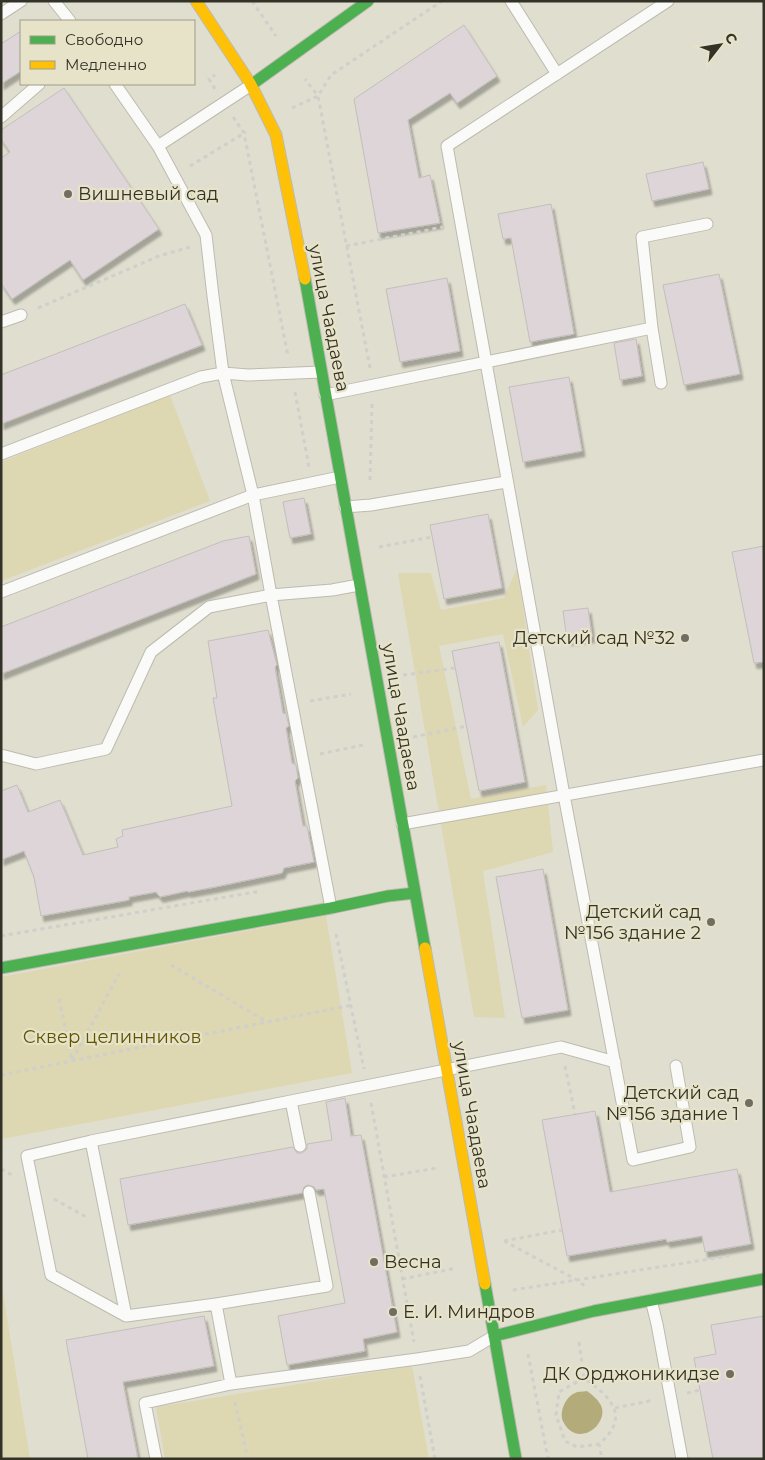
<svg xmlns="http://www.w3.org/2000/svg" width="765" height="1460" font-family="Montserrat,sans-serif">
<style>
.green{fill:#ddd7b2}
.water{fill:#b3ab79}
.building{fill:#ded5d8;stroke:#c2bebb;filter:url(#shadow)}
.lines{fill:none;stroke-linecap:round;stroke-linejoin:round}
.lane-casing{stroke:#bdbbb0;stroke-width:13}
.fast-casing{stroke:#bdbbb0;stroke-width:13}
.slow-casing{stroke:#bdbbb0;stroke-width:13}
.path{stroke:#cfcfcb;stroke-width:3;stroke-dasharray:4 4;stroke-linecap:butt}
.lane{stroke:#fafaf8;stroke-width:11}
.fast{stroke:#4caf50;stroke-width:11}
.slow{stroke:#ffc107;stroke-width:11}
.poi-dot{fill:#706e62;stroke:#e7e3c8;stroke-width:2}
.labels{text-anchor:middle;stroke-width:4.5;stroke-linejoin:round;paint-order:stroke}
.poi-label{font-size:18px;fill:#333227;stroke:#e7e3c8;text-anchor:end}
.street-label{font-size:18px;fill:#333227;stroke:#e7e3c8}
.park-label{font-size:18px;fill:#605400;stroke:#e7e3c8}
</style>
<defs>
<filter id="shadow"><feDropShadow dx="3" dy="5.5" stdDeviation="1" flood-color="#0004"/></filter>
</defs>
<rect width="100%" height="100%" fill="#e0decf"/>
<!-- green -->
<path class="green" d="M170,395L210,501L1,581V462Z
M517,568L538,710L523,727L503,634L439,646L471,799L546,785L553,852L483,871L505,1018L474,1017L398,573H431L441,610L504,598Z
M326,916L352,1073L1,1139V977Z
M1,1281L30,1459H1Z
M412,1366L429,1459H165L156,1407Z"/>
<!-- water -->
<path class="water" d="M587,1391C595,1397 605,1405 602,1416C597,1434 574,1442 564,1423C558,1414 565,1397 575,1393C578,1391 583,1392 587,1391Z"/>
<!-- building -->
<path class="building" d="M464,25L497,76L457,103L450,93L408,120L419,178L430,175L440,223L378,233L354,99Z
M21,31V71L1,84V44Z
M64,88L159,229L83,280L70,260L12,299L1,283V158L10,152L1,139V130Z
M703,162L709,189L652,201L646,174Z
M551,204L574,334L530,342L511,238L503,239L498,214Z
M719,274L740,374L684,385L663,285Z
M447,278L460,351L400,362L386,289Z
M185,304L202,345L1,424V375Z
M636,339L642,376L620,380L614,343Z
M569,377L582,451L523,462L509,387Z
M304,498L311,534L290,538L283,502Z
M488,514L502,588L444,599L430,525Z
M249,536L256,574L1,674V627L223,541Z
M764,546V662L754,663L732,552Z
M588,608L592,637L567,640L563,611Z
M268,630L277,665L275,667L283,713L286,714L289,726L286,728L292,763L296,765L298,778L295,781L303,826H307L314,862L284,868L282,873L215,887L188,892L187,891L160,897L156,892L129,897V900L41,916L34,877L24,851L1,860V791L17,785L28,812L60,800L83,855L118,847L116,839L123,836L122,830L232,806L213,698H217L208,641Z
M499,642L525,782L479,791L452,651Z
M543,869L568,1010L522,1018L496,877Z
M345,1098L351,1136L361,1135L397,1332L363,1339L365,1351L287,1365L278,1316L345,1303L324,1189L316,1190L314,1187L308,1185L304,1187L302,1193L128,1225L120,1179L293,1147L297,1153H302L307,1149V1144L332,1140L326,1102Z
M595,1111L610,1192L737,1169L751,1244L705,1252L702,1236L667,1242L666,1239L567,1256L542,1120Z
M204,1316L214,1366L123,1382L138,1459H88L66,1340Z
M764,1316V1459H713L694,1358L716,1354L711,1325Z"/>
<g class="lines">
<!-- lane casing -->
<g class="lane-casing">
<path id="lane" d="M54,1L70,21
M511,1L557,74
M668,1L447,146L564,795L633,1160L690,1147L676,1066
M1,14L21,1
M115,84L158,146L206,235L213,296L223,373L248,375L321,372
M1,117L39,84
M158,146L251,85
M1,322L21,315
M652,328L661,383
M325,395L652,328L642,237L707,224
M1,454L201,377L223,373L253,495L340,477
M345,507L371,505L506,482
M1,592L253,495L271,595L209,607L151,652L106,749L36,764L1,755
M402,824L764,760
M331,908L271,595L332,590L359,585
M91,1141L126,1316
M300,1146L291,1101L561,1047L615,1062
M651,1300L657,1324L682,1459
M216,1304L126,1316L51,1275L27,1156L91,1141L291,1101
M231,1384L216,1304L327,1286L309,1192
M156,1459L145,1403L231,1384L417,1359L469,1351L494,1336"/>
</g>
<!-- fast casing -->
<g class="fast-casing">
<path id="fast" d="M251,85L368,1
M305,279L425,948
M1,968L331,908L388,896L415,893
M485,1284L516,1459
M494,1336L594,1311L764,1279"/>
</g>
<!-- slow casing -->
<g class="slow-casing">
<path id="slow" d="M196,1L250,83L276,135L305,279
M425,948L485,1284"/>
</g>
<!-- path -->
<path class="path" d="M252,1L276,36
M215,89L209,79L215,75
M292,108L318,96L305,79
M233,117L244,133L288,356
M190,166L246,132
M346,246L443,227
M38,308L159,256L190,247
M370,368L318,96L331,75L442,1
M295,392L309,467
M370,480L372,404
M379,547L432,537
M403,675L455,668
M310,701L351,694
M413,737L467,726
M320,754L363,745
M336,934L364,1069
M1,936L261,891
M171,965L267,1022
M59,999L72,1061L119,974
M565,1066L575,1114
M1,1075L352,1005
M371,1103L414,1342
M1,1169L12,1175
M384,1177L437,1168
M54,1199L88,1218
M504,1241L577,1280L586,1287
M504,1241L562,1230
M402,1279L457,1268
M513,1290L729,1256
M579,1342L584,1378C611,1397 631,1417 599,1444L602,1459
M528,1354L548,1459
M420,1376L435,1459
M584,1378L559,1392L556,1415L565,1441L577,1447L599,1444
M687,1393L700,1390
M235,1402L248,1459
M615,1408L654,1400"/>
<!-- lane -->
<use href="#lane" class="lane"/>
<!-- fast -->
<use href="#fast" class="fast"/>
<!-- slow -->
<use href="#slow" class="slow"/>
</g>
<!-- markers -->
<g class="poi-dot">
<circle cx="68" cy="194" r="5"/>
<circle cx="685" cy="638" r="5"/>
<circle cx="711" cy="922" r="5"/>
<circle cx="749" cy="1103" r="5"/>
<circle cx="374" cy="1262" r="5"/>
<circle cx="393" cy="1312" r="5"/>
<circle cx="730" cy="1374" r="5"/>
</g>
<g class="labels">
<!-- poi labels -->
<g class="poi-label">
<text x="78" y="200" text-anchor="start">Вишневый сад</text>
<text x="675" y="644">Детский сад №32</text>
<text x="701" y="918">Детский сад<tspan x="701" dy="21">№156 здание 2</tspan></text>
<text x="739" y="1099">Детский сад<tspan x="739" dy="21">№156 здание 1</tspan></text>
<text x="384" y="1268" text-anchor="start">Весна</text>
<text x="403" y="1318" text-anchor="start">Е. И. Миндров</text>
<text x="720" y="1380">ДК Орджоникидзе</text>
</g>
<!-- street labels -->
<g class="street-label">
<text transform="translate(329 318) rotate(79)" y="6">улица Чаадаева</text>
<text transform="translate(401 717) rotate(80)" y="6">улица Чаадаева</text>
<text transform="translate(472 1115) rotate(80)" y="6">улица Чаадаева</text>
</g>
<!-- park labels -->
<g class="park-label">
<text x="112" y="1043">Сквер целинников</text>
</g>
</g>
<!-- border -->
<rect width="765" height="1460" fill="none" stroke="#333227" stroke-width="5"/>
<!-- legend -->
<rect x="20" y="20" width="175" height="65" fill="#e7e3c8" stroke="#9f9c88"/>
<rect x="30" y="36" width="25" height="8" fill="#4caf50" stroke="#9f9c88"/>
<text x="65" y="45" font-size="15" fill="#333227">Свободно</text>
<rect x="30" y="61" width="25" height="8" fill="#ffc107" stroke="#9f9c88"/>
<text x="65" y="70" font-size="15" fill="#333227">Медленно</text>
<!-- north arrow -->
<g transform="translate(720 45) rotate(59)" stroke="#e7e3c8" stroke-width="4" paint-order="stroke">
<path d="M0-4L9 19L0 12L-9 19Z" fill="#333227"/>
<text y="-8" font-size="14" font-weight="bold" text-anchor="middle" fill="#333227">С</text>
</g>
</svg>
